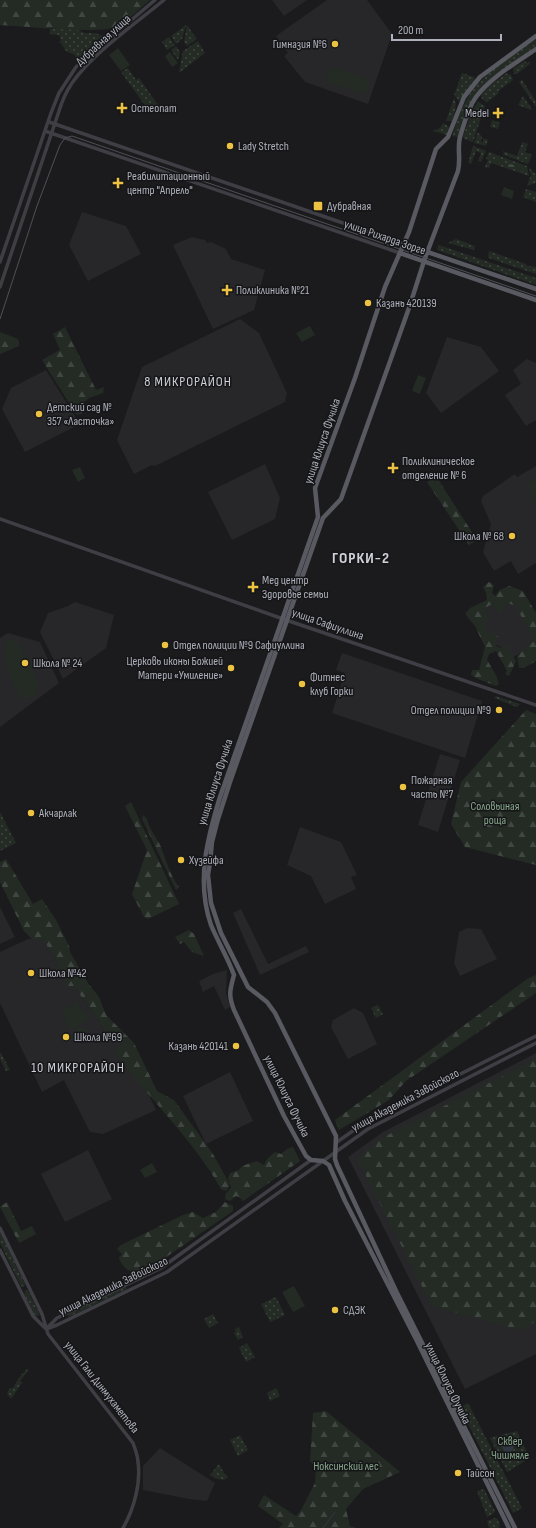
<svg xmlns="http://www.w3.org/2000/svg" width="536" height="1528" font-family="'Sofia Sans Condensed',sans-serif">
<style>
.built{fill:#27272a}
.green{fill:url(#green-dots)}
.forest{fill:url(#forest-firs)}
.pitch{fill:#232b24}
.water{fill:#313841}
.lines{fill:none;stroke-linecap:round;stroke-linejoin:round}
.stream{stroke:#313841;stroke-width:1}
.minor{stroke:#3e3e44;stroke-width:3.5}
.major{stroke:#585961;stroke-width:4.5}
.tram{stroke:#4f5057;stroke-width:1}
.poi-dot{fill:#ecc243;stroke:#161618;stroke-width:1.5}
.labels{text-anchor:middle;stroke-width:3;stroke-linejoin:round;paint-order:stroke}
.street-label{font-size:12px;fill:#aeb1bc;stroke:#161618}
.poi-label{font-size:12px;fill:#aeb1bc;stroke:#161618;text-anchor:start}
.park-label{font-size:12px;fill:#86a68b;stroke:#161618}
.quarter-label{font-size:14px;letter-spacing:1px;fill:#cfd0d8;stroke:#161618}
.district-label{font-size:16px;font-weight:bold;letter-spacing:1px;fill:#cfd0d8;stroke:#161618}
</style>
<defs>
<pattern id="green-dots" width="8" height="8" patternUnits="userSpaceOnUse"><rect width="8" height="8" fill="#232b24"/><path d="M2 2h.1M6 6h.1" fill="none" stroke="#404742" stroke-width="1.8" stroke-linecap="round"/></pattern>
<pattern id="forest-firs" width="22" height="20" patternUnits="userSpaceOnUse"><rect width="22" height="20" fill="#232b24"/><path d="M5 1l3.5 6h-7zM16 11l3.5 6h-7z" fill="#404742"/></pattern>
</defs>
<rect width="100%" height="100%" fill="#1b1b1d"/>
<!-- built -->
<path class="built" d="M272,0H307L284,16Z
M327,0H367L392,34L368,104L305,82L284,56L288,53L276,36Z
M82,212L126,226L141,254L88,281L69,245Z
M192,237L205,240L207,243L211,242L226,249L231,259L265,270L254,310L213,329L173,245Z
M240,319L259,333L287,393L285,402L155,466L152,465L134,474L117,440L142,367Z
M447,337L481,347L499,371L441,413L426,393Z
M527,359L536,363V420L526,426L505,395L521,384L513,370Z
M46,370L80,424L25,452L2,409L11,388Z
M265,464L280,498L275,519L232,540L208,492Z
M536,466V563L518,574L511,561L494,571L483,552L491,524L481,501L483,496L515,474L517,477Z
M513,592L536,644L510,659L504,649L493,643L470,612Z
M75,602L114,615L106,648L63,679L40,632L48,613L68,606Z
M8,633L40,642L59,683L0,727V638Z
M342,653L482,701L465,758L332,713L345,673L336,670Z
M440,754L460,760L438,832L418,825Z
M300,827L341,842L357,875L351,877L356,889L325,904L311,876L287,865Z
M0,907L15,937L0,944Z
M241,909L268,964L306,946L309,952L260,975L233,913Z
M467,928L481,929L497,959L460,976L454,963L459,932Z
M43,938L55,959L104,1029L113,1032L123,1045L114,1049V1051L147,1091L156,1110L103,1134L90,1132L64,1080L42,1092L0,1003V952L28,939Z
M227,970L226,993L230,1007L225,1010L214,986L203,992L199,981L213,974Z
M354,1008L363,1013L377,1044L348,1059L331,1027L333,1020Z
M536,1053V1354L465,1389L348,1157L383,1132Z
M230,1072L253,1121L206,1144L183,1096Z
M88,1150L112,1199L65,1222L41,1174Z
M160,1448L215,1483L207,1501L189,1499L143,1490V1466Z"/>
<!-- green -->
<path class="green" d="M186,25L182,39L176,44L171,36Z
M187,25L197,39L187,46L184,42Z
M50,29H75L85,33H96L101,36L110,33L111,34L89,49L78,60L76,59L75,55L66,51L61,43H59V42L61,41L59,35L50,34Z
M169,37L175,45L167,50L162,42Z
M536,39V46L494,77L478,92L458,137L452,136C457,121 462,105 472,91C488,69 514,55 536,39Z
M198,41L205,53L179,73L183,51Z
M176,46L180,52L178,60L171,50Z
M525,61L527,63L530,61V64L517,74H514L513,68Z
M128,68L136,80L139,78L158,105L149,111L121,72Z
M462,73L474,77L475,80L459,101L454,95Z
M507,73L511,75L513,80L498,91L499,93L487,102L482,99L481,95L489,86Z
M522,80L536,101V107L519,82Z
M523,96L532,109L531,110L518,105Z
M454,98C458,105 454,114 452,121H446Z
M478,102L485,106L473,142L464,139L463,136L472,111Z
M492,120L500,123L498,129L490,127Z
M443,123L447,125L450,129L447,135L433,131L440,128Z
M478,132L482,137L481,142H483V138L488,140L486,146L474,143Z
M522,142L528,144L525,152L532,155L528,164L501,154H504L503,151L517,156Z
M473,146L486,151L481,162L478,161L481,153L476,151L471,164L468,163Z
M489,152L527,166L529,176L491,163L489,168L485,167L488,160L486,159Z
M529,168L536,174V183L527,186L531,175Z
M526,189L536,192V202L523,197Z
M456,239L475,246L474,250L448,243Z
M439,245L536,278V285L437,250Z
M489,251L526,264L527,266L536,267V274L489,258L488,255Z
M496,696L520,704L517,707L494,698Z
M0,812L16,843L0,851Z
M378,1005L383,1014L376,1018L371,1008Z
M0,1053H1L10,1070L6,1071L0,1059Z
M0,1232L25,1284L24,1287L21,1286L0,1243Z
M125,1286L127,1289L69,1317L68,1314Z
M26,1290L28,1291L40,1315L35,1317L24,1294Z
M276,1297L285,1315L270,1322L261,1304Z
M213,1314L218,1323L209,1328L204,1319Z
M239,1327L243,1337L238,1340L234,1333L236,1332L235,1329Z
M247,1343L255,1357L246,1362L239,1348Z
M27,1369L29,1370L20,1381L22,1383L11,1399L7,1394L9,1388H13C17,1380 21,1375 27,1369Z
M276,1388L280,1396L270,1401L267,1393Z
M468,1403L522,1508L513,1513L460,1408Z
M517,1431L530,1458L507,1472L490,1438Z
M240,1435L248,1450L238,1456L230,1440Z
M219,1464L224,1473L228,1477L224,1480L217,1479L210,1475Z
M484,1489L495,1511L494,1513L487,1517L477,1491Z
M495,1518H497L500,1525L499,1528H489L487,1521Z"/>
<!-- forest -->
<path class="forest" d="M0,0H150C140,8 130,19 119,26C105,35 21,26 0,25Z
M494,159L500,160L508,164L520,165L525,168L526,172H522L513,168L496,163L493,162Z
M65,327L96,390L104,387L103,393L89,398L80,405L82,413L78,415L76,414L42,360L60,350L53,334Z
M0,332L18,339L19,342V346L0,354Z
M436,476L477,540L469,545L427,482Z
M489,582L494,585L492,593L495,596L500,590L509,586L523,591L536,613V661L524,668H519L517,656L534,641L516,606L504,602L505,607L498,613L492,604L485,608L489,618L483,624L488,632L498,636L496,646L501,648L507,645L516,661L509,676L505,674L507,671L496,651L489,654L487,660L496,675L499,684L496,686L478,679L471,675L472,670H479L485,647L475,626L465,614L470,608L487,600L486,593L483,587Z
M526,710L536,714V865L465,847L451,824L461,782Z
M131,802L179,904L148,919L144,917L132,894L147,850L125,806Z
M143,815L147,819C149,829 157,838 161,847C166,861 170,875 179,887L176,890L142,819Z
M6,859L33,904L42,899L56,920L69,946L70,952L88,983L99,997L106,1015L134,1043L157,1091L174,1100L213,1154L229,1183V1187L226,1191L221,1189C192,1138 148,1098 114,1051V1049L122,1045L113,1032L104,1029L74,986H68L55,959L43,939H32L24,931L0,882V862Z
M189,930L194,934L204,956L192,952L184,942L180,944L175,937Z
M536,975V993L406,1081L389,1100L339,1130L335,1120L527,979Z
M84,1027L86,1029L87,1032L76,1040H70L71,1033L78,1028Z
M536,1059V1321L520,1330L432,1306L358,1160L380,1139Z
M293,1147L300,1161L243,1201L239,1197L236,1196L230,1201L225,1199L226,1193L231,1188L228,1178L230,1173L239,1170L242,1166L257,1161L264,1165L267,1159L275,1152L281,1154L287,1149Z
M7,1202L21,1231L32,1226L36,1234L19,1243L0,1207Z
M225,1202L233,1206V1211L162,1260L136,1273C128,1272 121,1265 119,1258L122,1254L117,1249L121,1245L183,1215L193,1212L203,1218L216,1212Z
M326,1411L400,1472L363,1489L346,1509L350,1526L356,1528H279L283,1524L258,1506L264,1495L296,1516L301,1510L315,1483L316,1467L310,1461L313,1413Z"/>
<!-- pitch -->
<path class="pitch" d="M118,48L130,65L121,71L109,55Z
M170,52L178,63L172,67L165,56Z
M336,69L364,77L369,83C370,89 367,93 361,93L331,84L328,81L327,75L331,70Z
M504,187L514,191L512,199L501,195Z
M310,326L315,335L302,342L296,333Z
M418,375L426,378L420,394L412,391Z
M80,467L85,478L78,482L72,470Z
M536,478V502L526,485Z
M11,639L15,641L19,645L38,682V690L33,697C29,698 25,699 21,696C16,692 13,682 11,677C6,666 0,640 11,639Z
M77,1002L81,1010L84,1009L89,1020L69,1030L64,1019L66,1018L62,1009Z
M152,1163L157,1172L145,1178L140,1170Z
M294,1286L305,1306L293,1312L282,1292Z"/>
<!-- water -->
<path class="water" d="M502.5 1447a5.5 5.5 0 1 1 11 0a5.5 5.5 0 1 1-11 0Z"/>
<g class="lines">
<!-- stream -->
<path class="stream" d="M323,1528L335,1512"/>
<!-- minor -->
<path class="minor" d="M49,122L404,244
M45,131L400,253
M0,262L51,113L59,93L76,67L155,0
M0,287L59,111C62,101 66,92 72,83C94,52 135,24 164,0
M0,519L286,620L536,705
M337,1142L367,1121L536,1036
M0,1228L42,1314L48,1334L133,1443C135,1449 138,1456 138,1462C141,1483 134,1509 123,1528
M0,1250L33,1316L45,1328
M47,1328L57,1318L161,1268L311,1160
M46,1329L57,1325L167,1272L368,1129L536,1043"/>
<!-- major -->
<path class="major" d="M404,244L536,289
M400,253L536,300
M509,1528L416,1339L345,1201L329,1165L323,1161L311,1160L306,1156L284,1116L234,1010C228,995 230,990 234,975C228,958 218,942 211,925C196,882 207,839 220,797L318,517L315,488L355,378L385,287L409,232L436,149L448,137L464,97L480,77L536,36
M515,1528L397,1293L337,1165L335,1159L336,1136L275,1013L267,1002L248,987L221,933L211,903L208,875L210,863L212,842L218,819L230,782L323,518L341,499L409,308L425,258L458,171C461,159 457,148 460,137C464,124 468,108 476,97C491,77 516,63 536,49"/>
<!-- tram -->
<path class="tram" d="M0,319L37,206L60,145L65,138L72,136L536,296"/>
</g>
<!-- markers -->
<g class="poi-dot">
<circle cx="335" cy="44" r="4"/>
<path d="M120 102h4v4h4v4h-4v4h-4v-4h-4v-4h4z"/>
<path d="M496 107h4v4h4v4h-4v4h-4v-4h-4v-4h4z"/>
<circle cx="230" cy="146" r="4"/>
<path d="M116 177h4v4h4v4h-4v4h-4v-4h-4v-4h4z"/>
<rect x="313" y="201" width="10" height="10" rx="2"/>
<path d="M225 284h4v4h4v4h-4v4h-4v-4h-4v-4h4z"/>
<circle cx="368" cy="303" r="4"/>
<circle cx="39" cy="414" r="4"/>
<path d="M391 462h4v4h4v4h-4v4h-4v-4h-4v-4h4z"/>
<circle cx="512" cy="536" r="4"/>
<path d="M251 581h4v4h4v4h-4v4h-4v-4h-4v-4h4z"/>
<circle cx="165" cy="645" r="4"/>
<circle cx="25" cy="663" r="4"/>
<circle cx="231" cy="668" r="4"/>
<circle cx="302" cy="684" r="4"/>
<circle cx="499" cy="710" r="4"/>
<circle cx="403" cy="787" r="4"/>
<circle cx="31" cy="813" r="4"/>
<circle cx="181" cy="860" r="4"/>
<circle cx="31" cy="973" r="4"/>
<circle cx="66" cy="1037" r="4"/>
<circle cx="236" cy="1046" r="4"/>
<circle cx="335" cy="1310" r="4"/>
<circle cx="458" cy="1473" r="4"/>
</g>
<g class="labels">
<!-- street labels -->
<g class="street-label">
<text transform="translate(103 40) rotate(-42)" y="4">Дубравная улица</text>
<text transform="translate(385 237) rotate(19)" y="4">улица Рихарда Зорге</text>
<text transform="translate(322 441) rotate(-71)" y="4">улица Юлиуса Фучика</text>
<text transform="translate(328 624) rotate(19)" y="4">улица Сафиуллина</text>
<text transform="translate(215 782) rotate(-72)" y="4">улица Юлиуса Фучика</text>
<text transform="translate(287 1096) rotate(64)" y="4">улица Юлиуса Фучика</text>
<text transform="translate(405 1100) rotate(-28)" y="4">улица Академика Завойского</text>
<text transform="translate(113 1286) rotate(-26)" y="4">улица Академика Завойского</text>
<text transform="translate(448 1383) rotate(64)" y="4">улица Юлиуса Фучика</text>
<text transform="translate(102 1387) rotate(52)" y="4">улица Гали Динмухаметова</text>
</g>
<!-- poi labels -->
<g class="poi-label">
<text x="327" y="48" text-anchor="end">Гимназия №6</text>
<text x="131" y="112">Остеопат</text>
<text x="489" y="117" text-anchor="end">Medel</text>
<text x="238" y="150">Lady Stretch</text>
<text x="127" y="180">Реабилитационный<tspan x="127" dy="14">центр "Апрель"</tspan></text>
<text x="327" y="210">Дубравная</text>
<text x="236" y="294">Поликлиника №21</text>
<text x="376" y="307">Казань 420139</text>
<text x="47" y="411">Детский сад №<tspan x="47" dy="14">357 «Ласточка»</tspan></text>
<text x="402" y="465">Поликлиническое<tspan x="402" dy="14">отделение № 6</tspan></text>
<text x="504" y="540" text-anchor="end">Школа № 68</text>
<text x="262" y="584">Мед центр<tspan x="262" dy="14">Здоровье семьи</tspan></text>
<text x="173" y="649">Отдел полиции №9 Сафиуллина</text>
<text x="223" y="665" text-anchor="end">Церковь иконы Божией<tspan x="223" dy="14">Матери «Умиление»</tspan></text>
<text x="33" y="667">Школа № 24</text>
<text x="310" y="681">Фитнес<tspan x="310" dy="14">клуб Горки</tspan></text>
<text x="491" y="714" text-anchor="end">Отдел полиции №9</text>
<text x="411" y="784">Пожарная<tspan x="411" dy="14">часть №7</tspan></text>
<text x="39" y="817">Акчарлак</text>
<text x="189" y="864">Хузейфа</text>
<text x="39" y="977">Школа №42</text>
<text x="74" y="1041">Школа №69</text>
<text x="228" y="1050" text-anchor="end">Казань 420141</text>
<text x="343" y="1314">СДЭК</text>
<text x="466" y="1477">Тайсон</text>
</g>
<!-- park labels -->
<g class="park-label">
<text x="495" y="810">Соловьиная<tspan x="495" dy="14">роща</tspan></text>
<text x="510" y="1445">Сквер<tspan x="510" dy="14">Чишмяле</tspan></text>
<text x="346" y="1470">Ноксинский лес</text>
</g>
<!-- quarter labels -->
<g class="quarter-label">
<text x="188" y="386">8 МИКРОРАЙОН</text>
<text x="78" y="1072">10 МИКРОРАЙОН</text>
</g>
<!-- district labels -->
<g class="district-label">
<text x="361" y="563">ГОРКИ-2</text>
</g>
</g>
<!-- scale -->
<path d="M392 34v6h109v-6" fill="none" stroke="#aeb1bc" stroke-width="2"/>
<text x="398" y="34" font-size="12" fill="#aeb1bc" stroke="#161618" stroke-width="3" paint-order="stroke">200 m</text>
</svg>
